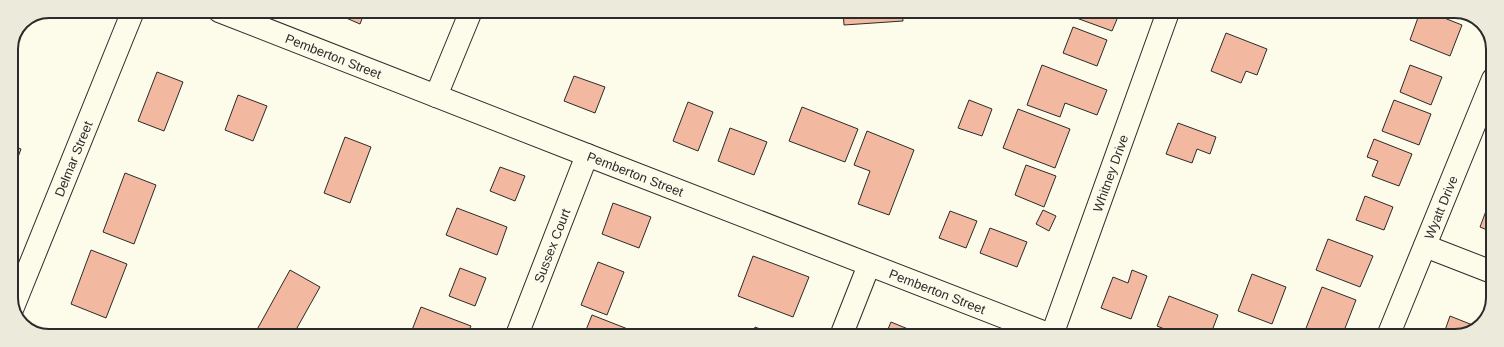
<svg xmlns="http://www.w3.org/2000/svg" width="1504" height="347" font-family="Helvetica,sans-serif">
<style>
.building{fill:#f2b8a0;stroke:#2b2b2b}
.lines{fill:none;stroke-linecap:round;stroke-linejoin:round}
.minor-casing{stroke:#2b2b2b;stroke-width:24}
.minor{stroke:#fdfbea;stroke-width:22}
.labels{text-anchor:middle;stroke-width:3;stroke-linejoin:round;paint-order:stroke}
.street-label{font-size:13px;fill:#2b2b2b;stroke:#fdfbea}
.rim{fill:none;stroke:#2b2b2b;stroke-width:2}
</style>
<rect width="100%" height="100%" fill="#fdfbea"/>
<!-- building -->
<path class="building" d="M330,11H365L360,24Z
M843,11H902L903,21L844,25Z
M1060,12H1120L1112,31Z
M1420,12H1429L1462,25L1450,56L1410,40Z
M1073,27L1107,40L1097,66L1063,53Z
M1226,33L1267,49L1257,75L1246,71L1241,83L1211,71Z
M1042,65L1107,90L1097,115L1065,103L1060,117L1027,105Z
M1410,65L1442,77L1431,105L1400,92Z
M157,72L183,82L164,131L138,121Z
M574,76L605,87L595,113L564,101Z
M238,95L267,106L253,141L225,130Z
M969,100L992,109L982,136L958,128Z
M1394,100L1431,114L1419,145L1382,131Z
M688,102L713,112L698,151L673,141Z
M802,107L858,129L845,162L789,141Z
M1018,109L1070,129L1055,168L1003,148Z
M1178,123L1216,137L1210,154L1197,149L1192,163L1166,154Z
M730,128L767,142L754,175L718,161Z
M867,131L914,150L889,215L858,204L870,171L854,165Z
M345,137L371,147L350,203L324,193Z
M1374,139L1412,154L1399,186L1372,176L1378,161L1367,157Z
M11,145L21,149L11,176Z
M1026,165L1056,176L1044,207L1015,195Z
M500,167L525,176L515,201L490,191Z
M125,173L156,185L134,244L103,232Z
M1492,195V232L1480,227Z
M1365,196L1393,207L1384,230L1356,220Z
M613,203L651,217L639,248L602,234Z
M457,208L507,227L497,255L446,235Z
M1043,210L1056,216L1049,231L1036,224Z
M950,211L977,221L966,248L939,238Z
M990,228L1027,242L1017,267L980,253Z
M1328,239L1373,256L1360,287L1316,270Z
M91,250L127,264L106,318L71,304Z
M753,256L809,277L793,317L738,296Z
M598,262L624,272L607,315L581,305Z
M460,268L486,278L475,306L449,296Z
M290,270L320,287L293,335H254Z
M1132,270L1147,276L1131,319L1101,308L1113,277L1128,283Z
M1252,274L1286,287L1272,324L1238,311Z
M1322,287L1356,300L1342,336H1303Z
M1169,296L1218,315L1210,336H1182L1157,326Z
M421,307L471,326L467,335H410Z
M592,315L638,333L637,336H578L579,333L584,335Z
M1450,316L1475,326L1474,329L1455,336H1443Z
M891,322L925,336H885Z
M755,327L778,336H752Z
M59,329L75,335H57Z"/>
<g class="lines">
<!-- minor casing -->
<g class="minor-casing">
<g id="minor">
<path id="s1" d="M219,11L587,155L1053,336"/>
<path d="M436,96L471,11"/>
<path d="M1425,246L1492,272"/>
<path id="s2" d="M13,307L133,11"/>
<path id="s3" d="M517,335L587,155"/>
<path id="s4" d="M1052,335L1168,12"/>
<path d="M841,336L869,265"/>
<path id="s5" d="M1388,336L1493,79"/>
</g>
</g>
<!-- minor -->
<use href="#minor" class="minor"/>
</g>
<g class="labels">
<!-- street labels -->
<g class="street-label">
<text dy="5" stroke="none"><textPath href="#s1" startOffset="123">Pemberton Street</textPath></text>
<text dy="5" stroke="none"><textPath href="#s2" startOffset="160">Delmar Street</textPath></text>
<text dy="5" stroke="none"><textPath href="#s4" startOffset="172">Whitney Drive</textPath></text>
<text dy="5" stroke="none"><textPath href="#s1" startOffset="447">Pemberton Street</textPath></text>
<text dy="5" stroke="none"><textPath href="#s5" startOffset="139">Wyatt Drive</textPath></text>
<text dy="5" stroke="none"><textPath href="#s3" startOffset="96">Sussex Court</textPath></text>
<text dy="5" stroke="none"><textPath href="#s1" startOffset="771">Pemberton Street</textPath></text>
</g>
</g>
<!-- crop -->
<path d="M0 0H1504V347H0ZM49 18H1455A31 31 0 0 1 1486 49V298A31 31 0 0 1 1455 329H49A31 31 0 0 1 18 298V49A31 31 0 0 1 49 18Z" fill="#eceadb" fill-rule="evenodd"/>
<path class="rim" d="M49 18H1455A31 31 0 0 1 1486 49V298A31 31 0 0 1 1455 329H49A31 31 0 0 1 18 298V49A31 31 0 0 1 49 18Z"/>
</svg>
